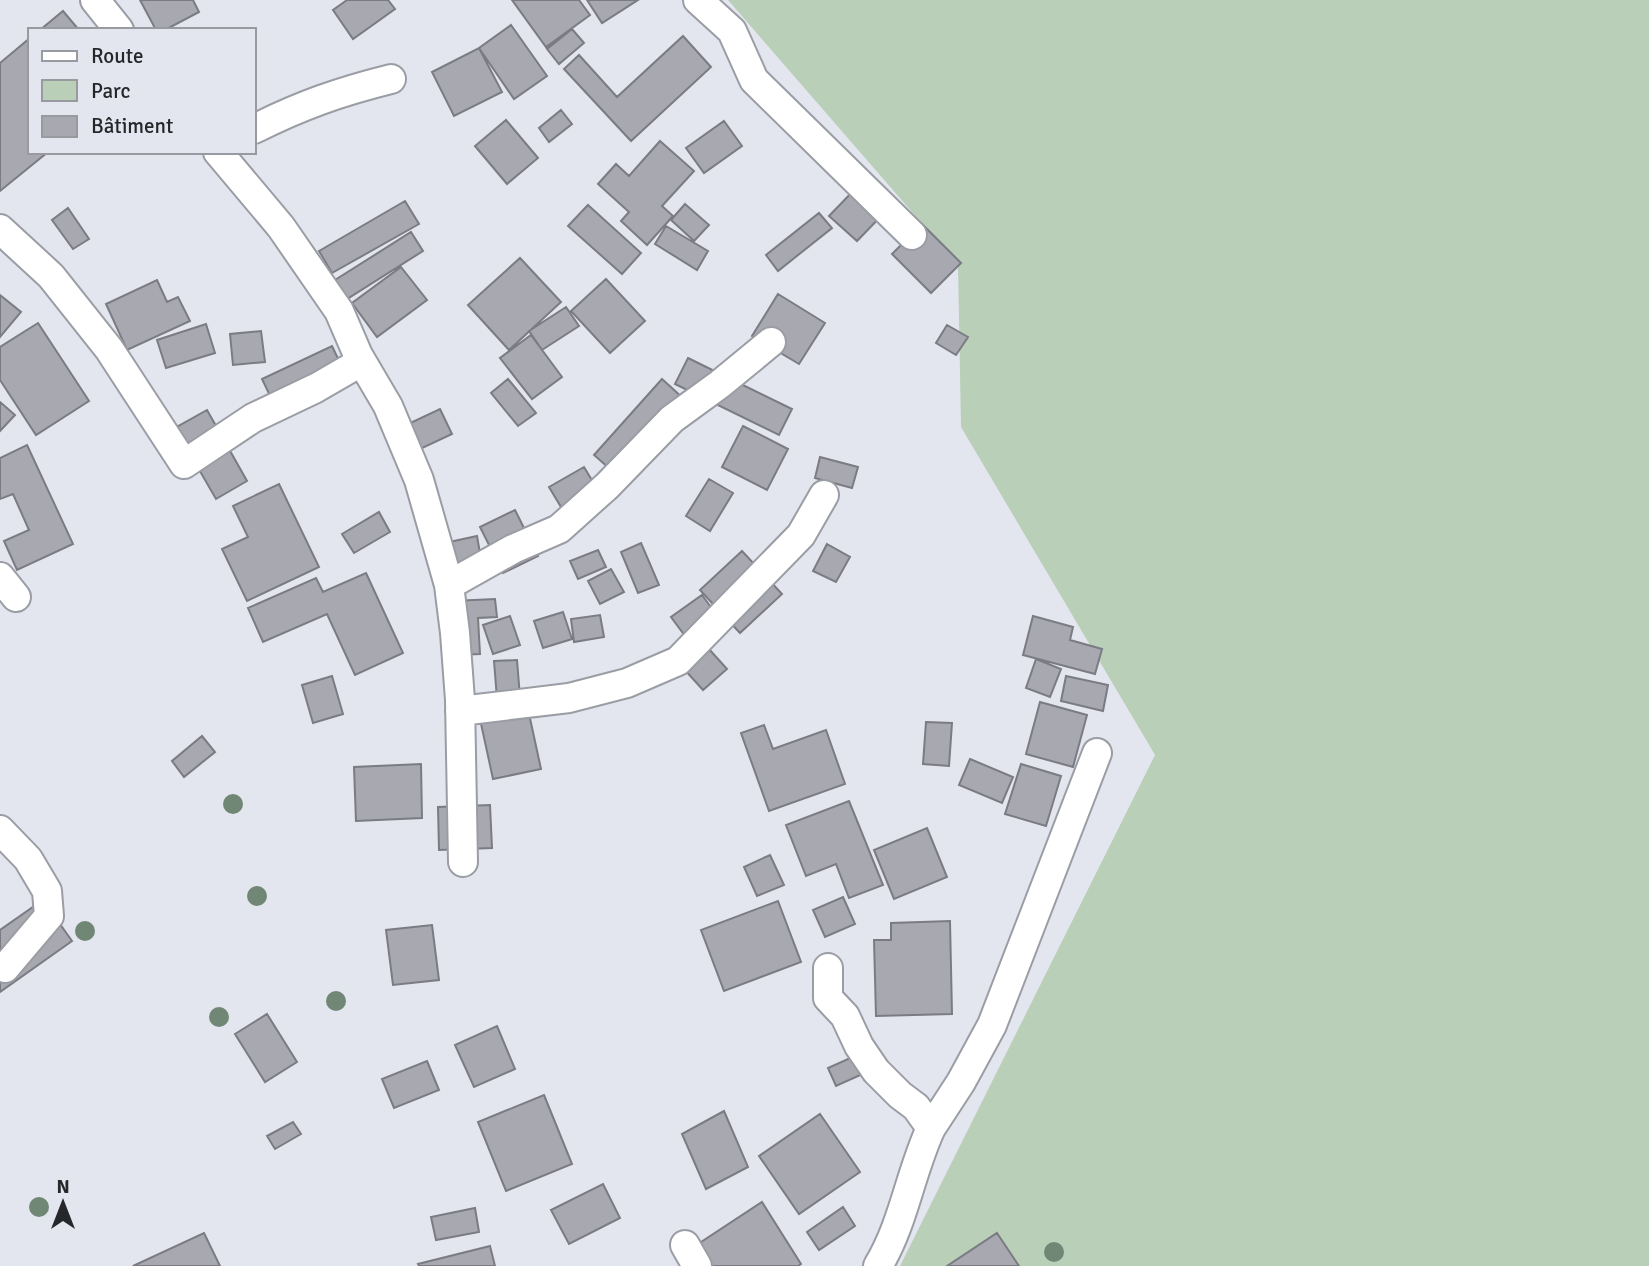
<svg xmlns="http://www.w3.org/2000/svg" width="1649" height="1266" font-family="Signika,sans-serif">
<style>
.green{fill:#b9cfb8}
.building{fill:#a8a8b0;stroke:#7b7b84;stroke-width:2}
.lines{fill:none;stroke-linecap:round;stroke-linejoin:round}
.street-casing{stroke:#9b9da5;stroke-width:32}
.street{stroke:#fff;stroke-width:28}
.tree{fill:#6f8774}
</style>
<rect width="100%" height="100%" fill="#e4e6ef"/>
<!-- green -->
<path class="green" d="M728,0H1649V1266H900L1155,755L961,427L958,265Z"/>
<!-- building -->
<path class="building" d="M140,0H193L199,12L165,30H156Z
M347,0H388L395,9L353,39L333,10Z
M512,0H579L590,15L546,47Z
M587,0H638L602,23Z
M63,11L79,30H40Z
M511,25L547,76L514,99L479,48Z
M572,29L584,43L559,64L547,49Z
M683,36L711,67L631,141L564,69L579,55L617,97Z
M30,38V152H48L0,191V63Z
M479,48L502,92L454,116L432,72Z
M561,110L572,124L549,142L539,128Z
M506,120L538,158L507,184L475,146Z
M724,121L742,146L704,173L686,148Z
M660,141L694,171L662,206L673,216L647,245L621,221L629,212L598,184L616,164L629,176Z
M858,186L886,211L857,241L829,216Z
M405,201L419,224L332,273L319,251Z
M685,204L709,225L694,241L671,220Z
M588,205L641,253L622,274L568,226Z
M68,208L89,239L73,249L52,220Z
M819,213L832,228L778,271L766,255Z
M922,224L961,263L931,293L892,254Z
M666,226L708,251L697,270L655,244Z
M411,232L423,251L347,299L335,280Z
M520,258L561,302L509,350L468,305Z
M401,267L427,300L377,337L352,303Z
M606,279L645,321L610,353L571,311Z
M157,280L167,302L178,297L190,321L127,350L106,304Z
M778,294L825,323L799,364L752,336Z
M0,295L21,312L0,337Z
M566,307L579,326L542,350L529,331Z
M38,323L89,401L36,435L0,380V347Z
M206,324L215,353L166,368L157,340Z
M947,325L968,337L956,355L936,343Z
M261,331L265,362L233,365L230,334Z
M531,335L562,377L532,399L500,358Z
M332,346L342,367L272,400L262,379Z
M688,358L792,409L779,435L675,384Z
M508,379L536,413L518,426L491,393Z
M662,379L694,408L626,483L594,455Z
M0,402L15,415L0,431Z
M440,409L452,434L418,450L406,425Z
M207,410L247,481L216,499L175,428Z
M743,426L788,449L767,490L722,467Z
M27,445L73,544L17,570L4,541L29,530L13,494L0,499V458Z
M820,457L858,467L852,488L815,478Z
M584,467L605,502L570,522L549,487Z
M709,479L733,493L710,531L686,516Z
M279,484L319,567L247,601L222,549L248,537L233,506Z
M515,510L538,556L503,573L480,527Z
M379,512L390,532L354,553L342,534Z
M477,536L481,559L445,566L440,544Z
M641,543L659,585L638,593L621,552Z
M827,544L850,557L836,582L813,571Z
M598,550L606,567L578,579L570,561Z
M742,551L782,594L740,633L700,590Z
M611,569L624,592L600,604L588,581Z
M366,573L403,653L355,675L327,614L263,642L248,608L316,578L323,592Z
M702,595L722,622L691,644L671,617Z
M495,599L497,617L478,618L480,654L455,655L452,601Z
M563,612L572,639L543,648L534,621Z
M600,615L604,637L574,642L571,619Z
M510,616L520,645L493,654L483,625Z
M1033,616L1073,627L1070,640L1102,649L1095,674L1023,655Z
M708,648L727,669L703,690L684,669Z
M1036,659L1061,669L1050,697L1026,688Z
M517,660L520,697L497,699L494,661Z
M332,676L343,714L313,723L302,685Z
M1066,676L1108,685L1103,711L1061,701Z
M1040,702L1087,715L1073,767L1026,754Z
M528,709L541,769L493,779L480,719Z
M926,722L952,723L949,766L923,764Z
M764,725L773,749L826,730L845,784L769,811L741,733Z
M202,736L215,752L184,777L172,761Z
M970,759L1013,777L1002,803L959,785Z
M421,764L422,818L356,821L354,767Z
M1021,764L1061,776L1046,826L1005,814Z
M849,801L883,885L849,898L836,864L806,876L786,825Z
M490,805L492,848L439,850L438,807Z
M927,828L947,877L894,899L874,850Z
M770,855L784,885L757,896L744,867Z
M843,897L855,924L825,937L813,910Z
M43,900L72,941L0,992V930Z
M778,901L801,962L724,991L701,930Z
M950,921L952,1014L876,1016L874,940H891V923Z
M432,925L439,980L393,985L386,930Z
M267,1014L297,1062L265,1082L235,1034Z
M497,1026L515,1069L474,1087L455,1045Z
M859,1054L867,1072L836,1086L828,1068Z
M427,1061L439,1090L394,1108L382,1079Z
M544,1095L572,1164L506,1191L478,1122Z
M724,1111L748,1167L706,1189L682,1134Z
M820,1114L860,1172L799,1214L759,1156Z
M293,1122L301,1134L275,1149L267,1136Z
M603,1184L620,1218L569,1244L551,1210Z
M762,1202L801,1264L798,1266H712L698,1244Z
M843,1207L855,1226L819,1250L807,1232Z
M475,1208L479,1232L436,1240L431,1217Z
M204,1233L220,1266H133Z
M997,1233L1019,1266H947Z
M490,1246L495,1266H419L418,1264Z"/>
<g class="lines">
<!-- street casing -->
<g class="street-casing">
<path id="street" d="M95,0L119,30
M698,0L732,31L754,80L912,235
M254,129C302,105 339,92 391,79
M218,152L281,227L339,311L358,355L388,406L419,480L449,585L455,633L460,700L463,862
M0,229L51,276L109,349L184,464L253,418L316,388L361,362
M0,577L16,597
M449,585L513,549L559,529L607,486L672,419L720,384L771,342
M460,711L569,698L627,683L678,661L801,535L824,495
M0,830L28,859L47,891L49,916L5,968
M828,968V998L845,1016L859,1046L876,1071L900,1095L916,1107L931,1128C910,1173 904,1223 878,1266
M931,1128L961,1082L992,1025L1097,753
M685,1245L697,1266"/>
</g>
<!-- street -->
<use href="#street" class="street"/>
</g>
<!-- trees -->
<g class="tree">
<circle cx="233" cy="804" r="10"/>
<circle cx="257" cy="896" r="10"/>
<circle cx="85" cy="931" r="10"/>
<circle cx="336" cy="1001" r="10"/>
<circle cx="219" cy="1017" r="10"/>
<circle cx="39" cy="1207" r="10"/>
<circle cx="1054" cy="1252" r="10"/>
</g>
<!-- legend -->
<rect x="28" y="28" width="228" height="126" fill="#e4e6ef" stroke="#989aa0" stroke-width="2"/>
<rect x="42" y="51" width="35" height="10" fill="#ffffff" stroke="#989aa0" stroke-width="2"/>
<text x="91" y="63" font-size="21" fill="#26272a">Route</text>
<rect x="42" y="80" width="35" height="21" fill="#b9cfb8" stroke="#989aa0" stroke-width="2"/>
<text x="91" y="98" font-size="21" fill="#26272a">Parc</text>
<rect x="42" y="116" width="35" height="21" fill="#a8a8b0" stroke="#989aa0" stroke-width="2"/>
<text x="91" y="133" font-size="21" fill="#26272a">Bâtiment</text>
<!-- north arrow -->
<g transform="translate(63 1203)" stroke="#e4e6ef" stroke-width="5" paint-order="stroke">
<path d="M0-5L12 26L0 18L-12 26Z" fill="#26272a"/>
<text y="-10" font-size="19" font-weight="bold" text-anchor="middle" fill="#26272a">N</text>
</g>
</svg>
